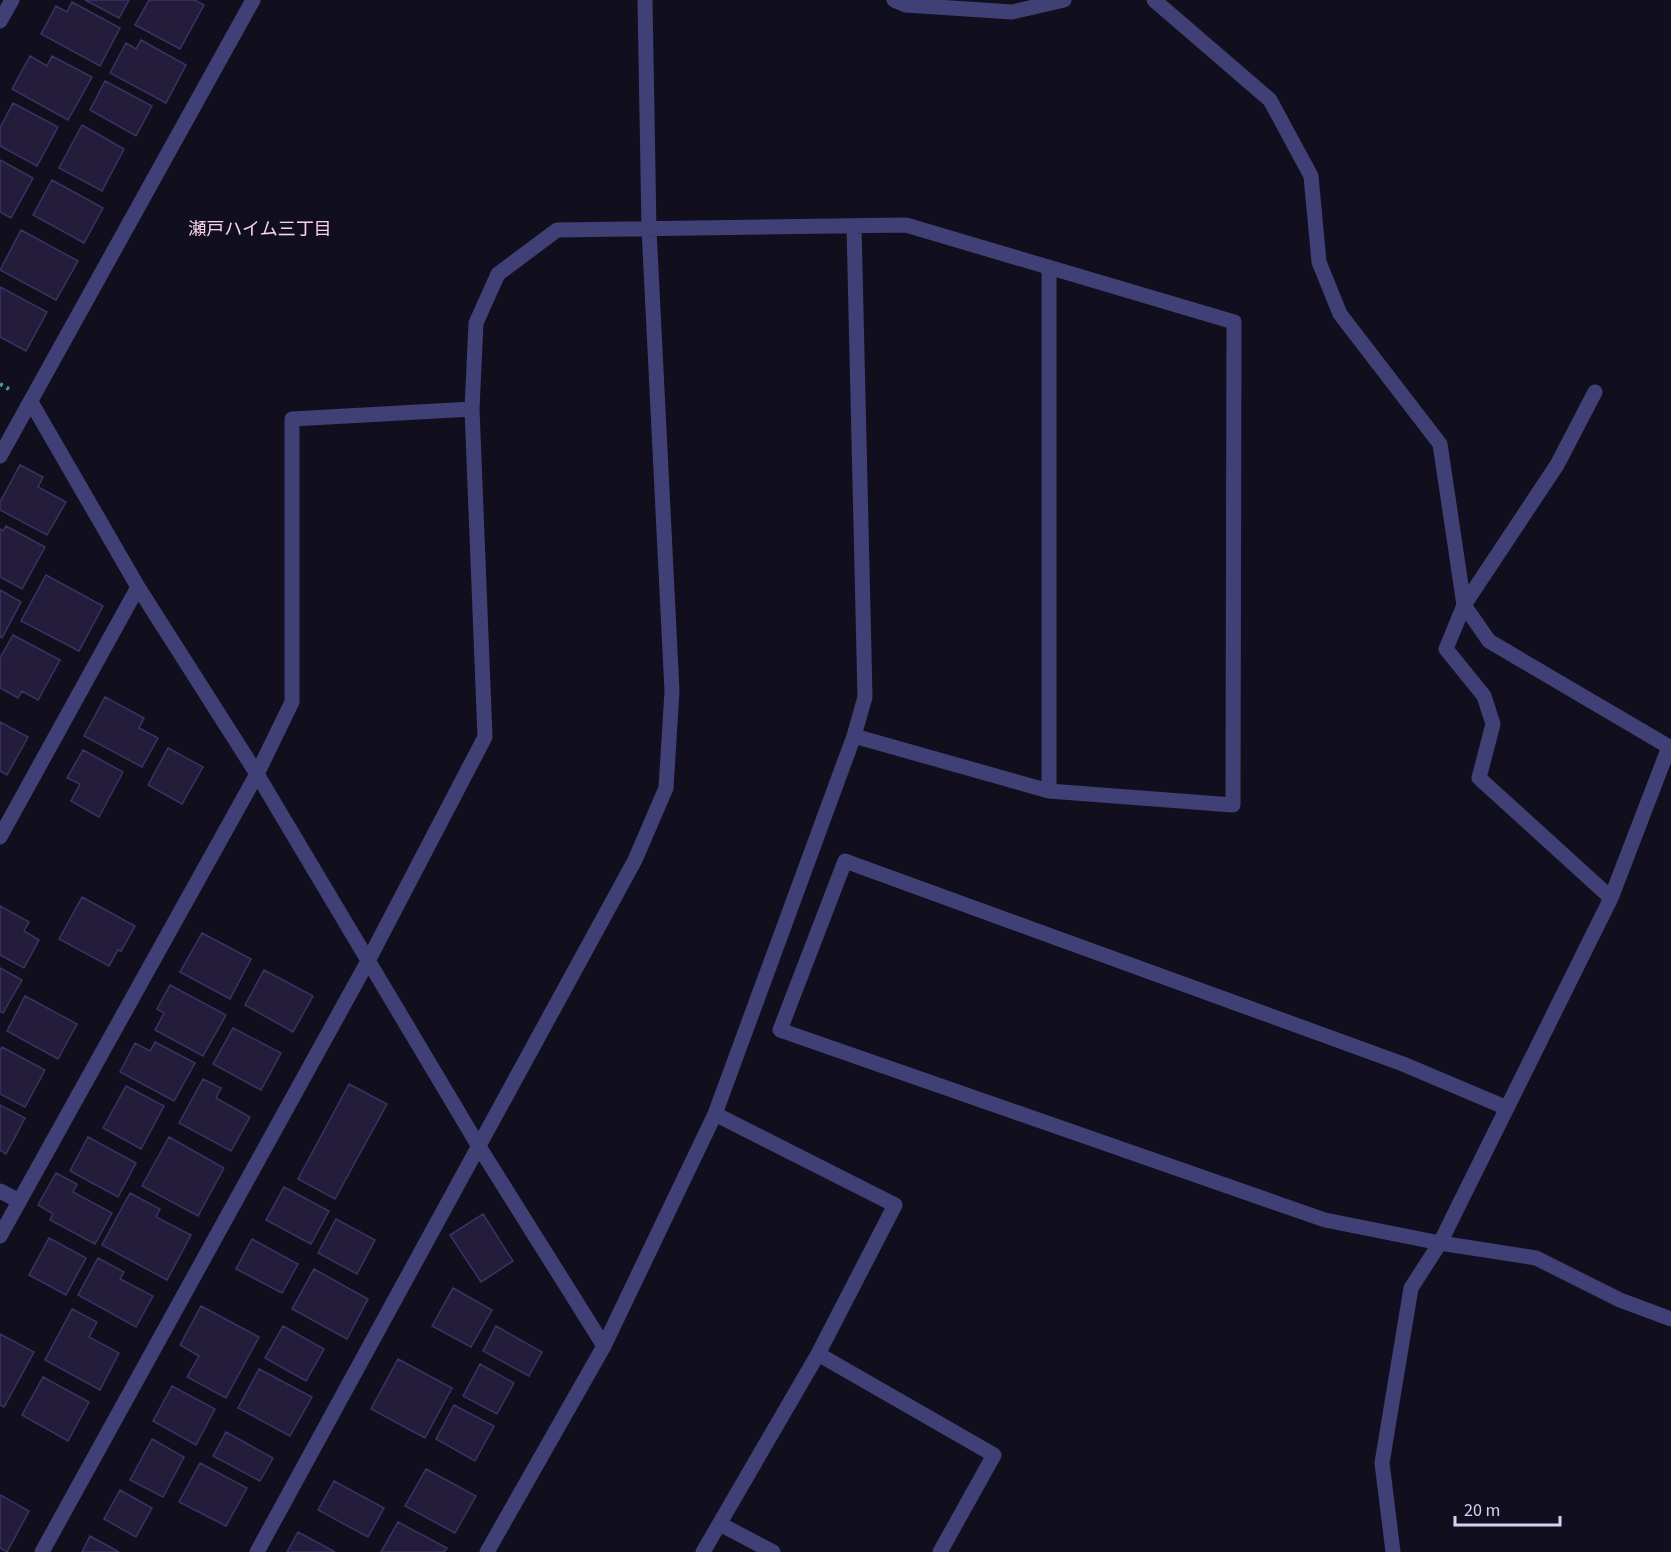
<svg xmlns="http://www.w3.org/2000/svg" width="1671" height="1552" font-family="'Source Sans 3','Noto Sans JP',sans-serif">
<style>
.building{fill:#231d3b;stroke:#3c3264;stroke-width:1.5}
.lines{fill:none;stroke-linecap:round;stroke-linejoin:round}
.path{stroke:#3da19a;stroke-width:4;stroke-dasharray:3 4.5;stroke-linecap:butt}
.minor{stroke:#414076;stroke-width:15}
.tertiary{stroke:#414076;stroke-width:15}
.labels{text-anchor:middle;stroke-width:6;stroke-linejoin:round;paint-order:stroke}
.neighbourhood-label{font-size:18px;fill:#f9d3ec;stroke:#110f1d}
</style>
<rect width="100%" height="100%" fill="#110f1d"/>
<!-- building -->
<path class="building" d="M85,0H129L119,18Z
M149,0H195L204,5L180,49L135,25Z
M72,2L120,28L100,66L41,34L56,6L67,12Z
M141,40L186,65L166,103L110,73L126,43L136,49Z
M30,56L47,66L52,56L92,77L68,120L12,89Z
M105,81L152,106L136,136L90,110Z
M13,103L58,127L37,166L0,146V128Z
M82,125L124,149L102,191L59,168Z
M0,160L33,178L11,218L0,212Z
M52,180L103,208L84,243L33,215Z
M21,230L78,261L56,300L0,270Z
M0,287L47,312L26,351L0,337Z
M20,465L43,477L38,487L66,502L47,535L0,510V502Z
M6,526L45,547L22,589L0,577V529L3,531Z
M46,575L103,606L79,651L21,621Z
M0,590L21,602L2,638L0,637Z
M13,635L60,660L38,700L22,691L18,698L0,688V658Z
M105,697L144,718L139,728L158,738L142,767L84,736Z
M0,722L28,737L7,775L0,771Z
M168,748L203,767L182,804L148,785Z
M83,750L123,772L99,817L71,801L80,784L67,778Z
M82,897L135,926L121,951L118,950L109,966L59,939Z
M0,906L29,922L24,931L39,940L24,968L0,955Z
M202,933L251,959L230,999L180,972Z
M0,968L22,980L3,1013L0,1011Z
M264,970L313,996L293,1032L245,1005Z
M170,985L226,1015L203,1056L155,1030L164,1013L157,1009Z
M25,996L77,1024L58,1059L7,1031Z
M233,1028L281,1053L261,1090L213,1064Z
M155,1042L195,1063L174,1101L120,1072L135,1043L150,1051Z
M2,1047L45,1070L25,1107L0,1094V1051Z
M203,1079L221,1088L216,1098L250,1117L231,1151L179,1123Z
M349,1084L387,1104L335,1199L298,1179Z
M126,1086L164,1106L141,1149L103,1128Z
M0,1105L25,1118L6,1154L0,1150Z
M88,1137L136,1163L118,1197L70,1171Z
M169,1137L224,1168L198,1216L142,1186Z
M56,1173L77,1184L73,1192L112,1213L95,1244L50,1220L53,1214L38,1205Z
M284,1187L329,1211L311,1244L266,1220Z
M130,1193L160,1209L156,1217L191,1235L167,1280L102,1245Z
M483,1214L513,1261L481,1282L450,1235Z
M336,1219L375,1240L357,1274L318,1253Z
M49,1238L86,1258L66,1295L29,1275Z
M252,1239L298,1264L282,1293L236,1269Z
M98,1258L124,1272L120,1279L153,1296L136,1327L78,1295Z
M314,1269L368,1299L347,1339L292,1309Z
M453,1288L492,1310L471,1347L432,1326Z
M201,1306L259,1337L226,1398L187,1377L199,1356L180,1345Z
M72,1309L97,1322L89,1337L119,1353L100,1390L45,1360Z
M283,1326L324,1349L306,1381L265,1358Z
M496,1326L542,1352L529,1376L483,1351Z
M0,1334L34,1352L4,1407L0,1405Z
M398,1359L452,1388L425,1438L371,1409Z
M480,1364L514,1383L497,1414L463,1396Z
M259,1369L312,1397L290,1436L238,1408Z
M43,1377L89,1402L68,1441L22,1415Z
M172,1386L215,1409L196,1445L153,1421Z
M454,1405L494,1426L475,1461L436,1439Z
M226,1432L273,1458L260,1481L213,1456Z
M152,1439L184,1457L163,1497L130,1480Z
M200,1463L247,1488L226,1526L179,1502Z
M426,1469L476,1496L455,1533L405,1506Z
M334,1481L384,1508L368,1537L318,1510Z
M120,1490L152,1508L136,1537L104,1519Z
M0,1495L29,1511L7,1552L0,1548Z
M398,1522L447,1548L444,1552H381Z
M298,1532L335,1552H287Z
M90,1536L119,1552H82Z"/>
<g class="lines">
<!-- path -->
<path class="path" d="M0,384L9,389"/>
<!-- minor -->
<path class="minor" d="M894,0L906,5L1012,12L1064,0
M1154,0L1270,100L1311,176L1319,262L1340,314L1440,444L1464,605L1489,641L1671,748
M1049,267V791
M1595,392L1557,465L1464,605L1446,649L1484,696L1493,724L1479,778L1611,898
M31,402L138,587L257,774L478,1145L604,1346
M0,456L253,0
M0,837L138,587
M1507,1108L1403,1064L845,861L780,1030L1325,1220L1440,1243L1536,1258L1620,1300L1671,1319
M0,1191L19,1201
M0,1236L257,774L292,702V419L472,409
M818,1354L994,1455L940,1552
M720,1524L773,1552
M42,1552L368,961L485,737L472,409L476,323L498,274L557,230L906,225L1234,322L1233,805L1049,791L854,736
M257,1552L635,860L666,788L672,691L649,229L645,0
M487,1552L604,1346L715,1114L854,736L865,697L854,226
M703,1552L818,1354L895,1205L715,1114
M1393,1552L1382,1463L1411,1288L1440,1243L1611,898L1669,747"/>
<!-- tertiary -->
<path class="tertiary" d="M0,21L12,0"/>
</g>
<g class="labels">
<!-- neighbourhood labels -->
<g class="neighbourhood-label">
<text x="260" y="235">瀬戸ハイム三丁目</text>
</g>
</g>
<!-- scale -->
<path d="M1455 1516v9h105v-9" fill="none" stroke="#d5d1f9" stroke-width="3"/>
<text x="1464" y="1516" font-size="18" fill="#d5d1f9" stroke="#110f1d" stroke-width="4.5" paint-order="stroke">20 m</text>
</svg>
